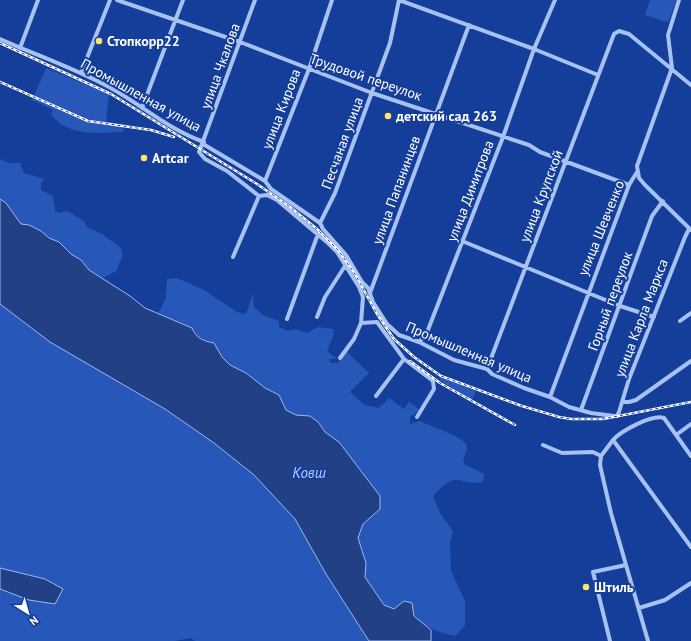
<svg xmlns="http://www.w3.org/2000/svg" width="691" height="641" font-family="'PT Sans',sans-serif">
<style>
.green{fill:#2757b8}
.water{fill:#214086;stroke:#9abaf6}
.lines{fill:none;stroke-linecap:round;stroke-linejoin:round}
.street{stroke:#a8c1f3;stroke-width:4}
.rail-casing{stroke:#fff;stroke-width:2.5}
.rail{stroke:#143e9a;stroke-width:1;stroke-dasharray:3;stroke-linecap:butt}
.poi-dot{fill:#ffe66a;stroke:#143e9a;stroke-width:1.5}
.labels{text-anchor:middle;stroke-width:4;stroke-linejoin:round;paint-order:stroke}
.poi-label{font-size:14px;font-weight:bold;fill:#fff;stroke:#143e9a;text-anchor:start}
.street-label{font-size:14px;fill:#fff;stroke:#143e9a}
.water-label{font-size:15px;font-style:italic;fill:#b4ccf9;stroke:#143e9a}
</style>
<rect width="100%" height="100%" fill="#143e9a"/>
<!-- green -->
<path class="green" d="M650,0H676L669,21L667,22L645,15Z
M46,68L109,94L106,122L125,124L123,132C99,133 67,137 51,114L53,110L32,100Z
M0,159L9,163H20L24,173L44,179L41,183V190L53,196L55,211L60,213L67,211L84,221L87,227L102,234L121,248L123,255L116,271L103,278L89,270L81,260L71,254L59,242L49,238L41,231L29,225L21,224L6,203L0,199Z
M177,278L204,290L237,312L246,314L253,293L254,307L263,315L279,321V327L288,331L296,329L307,333L318,327L333,329L334,334L327,351L337,359H329L331,363H338L346,351L369,373L350,392L365,405L379,408L389,398L404,409L409,402L420,410L410,417V424L419,421C428,425 465,437 467,446C468,453 462,457 464,464L484,474L483,482C455,487 461,467 433,496L440,513L453,531L450,543L451,571L465,601V626L455,636C427,629 421,625 404,601L394,609L384,605L365,577L366,563L358,538L363,524L380,509L355,465L339,442L325,432L318,422L310,416L296,415L286,410L279,395L265,388L246,373L230,365L222,357L214,343C196,339 175,323 158,314L166,298L167,279Z
M0,304L51,342L165,409L214,443L254,475L295,519L326,574L369,641H195L191,638L175,641H0V589L29,600L20,573L0,568Z
M441,377L476,391L472,400L439,380Z"/>
<!-- water -->
<path class="water" d="M0,199L6,203L21,224L29,225L41,231L49,238L59,242L71,254L81,260L89,270L130,296L145,308L192,328C196,338 203,341 214,343L222,357L230,365L246,373L265,388L279,395L286,410L296,415L310,416L318,422L325,432L339,442L380,496V509L363,524L358,538L366,563L365,577L384,605L394,609L404,601L412,603L414,616L431,630V641H369L326,574L295,519L254,475L214,443L165,409L50,342L0,304Z
M0,568L45,579L63,589L55,604L29,600L0,589Z"/>
<g class="lines">
<!-- street -->
<path class="street" d="M117,0L240,42L372,93L529,145L540,152L629,185
M255,0L199,152L205,159L227,171L259,196
M399,0L534,49L598,75
M679,0L668,35L672,68L637,166L639,178L645,185L691,230
M0,39C36,55 74,68 109,87C142,105 169,130 204,142
M20,48L38,0
M81,73L110,0
M142,108L183,0
M203,144L265,181L271,189L320,223
M265,181L309,69L332,0
M259,196L267,195L277,200L329,244L337,252L359,287L363,297L361,323L377,322L404,359L433,381L434,389L417,417
M320,223L323,229L346,255L362,282L368,288L373,302L387,324L399,335L419,342L454,360L487,369L492,374L524,388L550,397L569,407L591,413L614,416H617L619,412L629,379L685,237L689,229
M320,223L335,193L390,43L399,0
M462,241L620,306L654,317
M233,257L259,196
M370,293L469,25
M317,317L325,297L345,266
M287,319L318,234
M680,321L691,313
M419,342L426,335L503,137L534,49L555,0
M340,358L354,339L361,323
M487,369L614,34L619,31L629,34L691,85
M376,396L404,359
M550,397L629,185L637,172
M622,402H629L636,400L691,361
M581,410L652,216L663,201
M676,435L691,424
M613,440C621,431 652,414 664,418L691,456
M543,445L562,453L593,452L601,456
M601,456L600,465L611,513L648,641
M601,456L613,440L691,547
M639,608L665,600L691,583
M610,641L593,572L626,565"/>
<!-- rail casing -->
<g class="rail-casing">
<path id="rail" d="M0,43L111,94L257,184L289,206L317,229L338,250L355,274L377,314L394,339L414,357L441,376L522,406L559,417L571,419H603L691,402
M0,82L88,121L151,130L174,137
M410,361L440,383L515,425"/>
</g>
<!-- rail -->
<use href="#rail" class="rail"/>
</g>
<!-- markers -->
<g class="poi-dot">
<circle cx="99" cy="41" r="4"/>
<circle cx="388" cy="116" r="4"/>
<circle cx="144" cy="158" r="4"/>
<circle cx="586" cy="587" r="4"/>
</g>
<g class="labels">
<!-- poi labels -->
<g class="poi-label">
<text x="107" y="46">Стопкорр22</text>
<text x="396" y="121">детский сад 263</text>
<text x="152" y="163">Artcar</text>
<text x="594" y="592">Штиль</text>
</g>
<!-- street labels -->
<g class="street-label">
<text transform="translate(220 66) rotate(-70)" y="5">улица Чкалова</text>
<text transform="translate(366 77) rotate(19)" y="5">Трудовой переулок</text>
<text transform="translate(141 95) rotate(29)" y="5">Промышленная улица</text>
<text transform="translate(281 109) rotate(-69)" y="5">улица Кирова</text>
<text transform="translate(342 143) rotate(-70)" y="5">Песчаная улица</text>
<text transform="translate(396 190) rotate(-70)" y="5">улица Папанинцев</text>
<text transform="translate(470 191) rotate(-69)" y="5">улица Димитрова</text>
<text transform="translate(541 196) rotate(-69)" y="5">улица Крупской</text>
<text transform="translate(601 228) rotate(-68)" y="5">улица Шевченко</text>
<text transform="translate(610 301) rotate(-70)" y="5">Горный переулок</text>
<text transform="translate(641 318) rotate(-69)" y="5">улица Карла Маркса</text>
<text transform="translate(469 352) rotate(23)" y="5">Промышленная улица</text>
</g>
<!-- water labels -->
<g class="water-label">
<text x="309" y="478">Ковш</text>
</g>
</g>
<!-- north arrow -->
<g transform="translate(28 613) rotate(143)" stroke="#143e9a" stroke-width="3" paint-order="stroke">
<path d="M0-3L7 15L0 10L-7 15Z" fill="#ffffff"/>
<text y="-6" font-size="11" font-weight="bold" text-anchor="middle" fill="#ffffff">N</text>
</g>
</svg>
